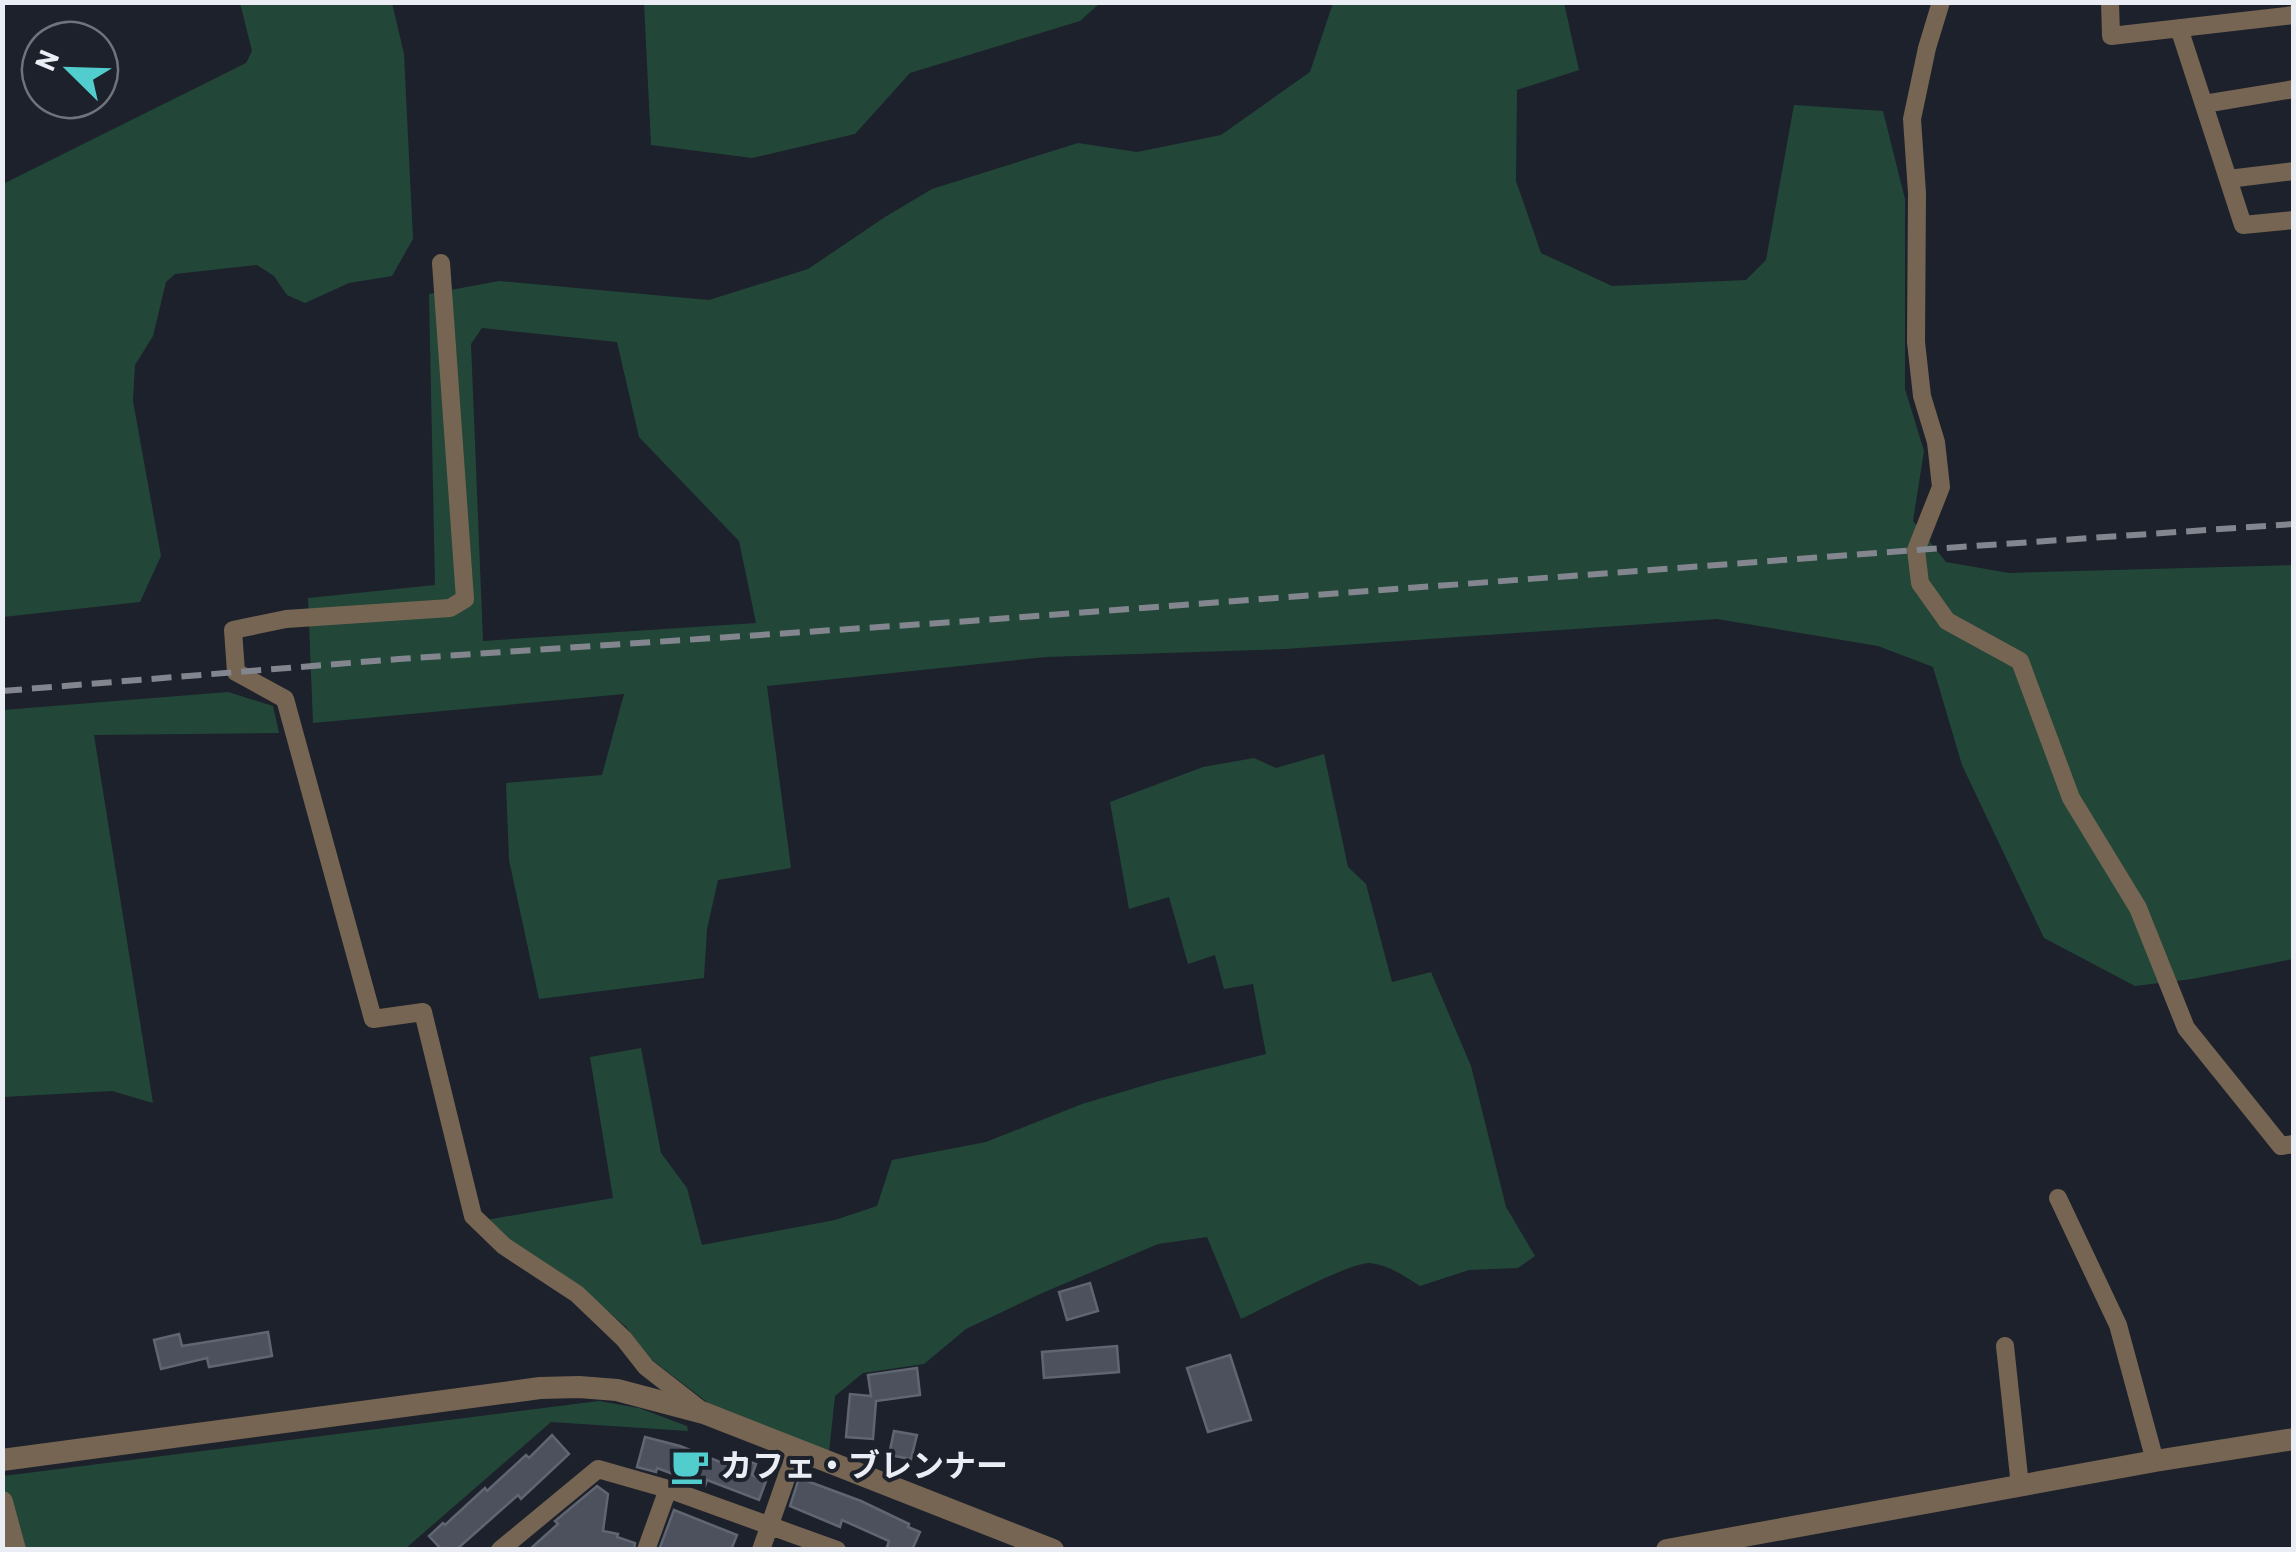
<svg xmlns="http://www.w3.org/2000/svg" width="2296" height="1552" font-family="Barlow,'Noto Sans JP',sans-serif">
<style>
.green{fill:#224738;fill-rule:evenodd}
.building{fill:#4c515d;stroke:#606572;stroke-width:2.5}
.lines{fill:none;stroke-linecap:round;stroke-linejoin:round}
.minor{stroke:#766552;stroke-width:18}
.tertiary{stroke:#766552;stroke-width:22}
.rail{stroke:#83868f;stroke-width:6;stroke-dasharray:20 10;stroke-linecap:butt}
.labels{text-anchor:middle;stroke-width:8;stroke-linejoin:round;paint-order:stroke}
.poi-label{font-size:32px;font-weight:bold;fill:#eaedf4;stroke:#1d212b;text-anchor:start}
</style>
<rect width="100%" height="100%" fill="#1d212b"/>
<!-- green -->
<path class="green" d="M240,3H392L404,54L413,239L392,276L349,283L305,303L287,295L274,276L257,265L175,274L166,282L153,336L135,365L133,401L161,556L140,602L3,617V184L246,63L252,51Z
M644,3V2L1100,3L1080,21L910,73L855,134L752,158L651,145Z
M1333,3H1564L1579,70L1517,90L1516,181L1541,253L1612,286L1746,280L1766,260L1794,105L1883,111L1905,199V389L1924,451L1913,521L1946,562L2009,573L2293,565V959L2192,979L2135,986L2044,938L1962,765L1933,667L1878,646L1717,619L1285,649L1046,657L767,686L791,868L718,880L707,929L704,978L539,999L509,860L506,783L602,775L624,694L313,723L308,598L435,585L429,294L499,281L709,300L808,269L885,217L932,189L1078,143L1137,152L1221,135L1310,72ZM482,328L617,342L639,437L739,541L756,623L483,641L471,344Z
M228,692L273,706L279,733L94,735L153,1103L112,1091L3,1097V710Z
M1324,754L1348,867L1366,884L1392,982L1431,972L1471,1066L1506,1207L1535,1256L1518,1268L1469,1270L1420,1286C1404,1276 1389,1265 1370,1263C1350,1262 1264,1308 1241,1319L1207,1237L1158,1244L1040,1294L966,1329L924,1364L863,1373L835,1396L829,1452L712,1406L651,1359L626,1327L577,1284L511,1241L486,1220L613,1198L590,1057L641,1048L661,1153L687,1188L702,1245L835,1220L877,1206L892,1160L986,1142L1082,1104L1159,1081L1266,1054L1253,984L1224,989L1215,955L1188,964L1169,897L1129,909L1110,802L1203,767L1254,758L1276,768Z
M599,1401L639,1408L687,1426L688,1431L551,1422L405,1549L3,1550V1476Z"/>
<!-- building -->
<path class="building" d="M1090,1283L1098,1311L1067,1320L1059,1292Z
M268,1332L272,1356L209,1367L207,1358L161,1369L154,1340L179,1334L182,1346Z
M1117,1346L1119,1372L1044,1378L1042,1352Z
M1230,1355L1251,1420L1208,1432L1187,1368Z
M917,1368L920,1395L876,1401L873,1439L846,1437L850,1394L871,1396L868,1375Z
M894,1431L917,1435L911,1459L889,1455Z
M552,1435L569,1454L521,1499L518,1495L456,1550H442L429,1536L443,1523L445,1525L485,1488L487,1491L526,1455L529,1458Z
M645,1437L680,1446L725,1464L729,1454L756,1464L752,1475L766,1481L759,1500L707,1480L705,1486L657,1468L656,1472L637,1467Z
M799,1478L861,1501L909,1524L908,1527L920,1532L912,1550H886L889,1541L842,1520L840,1527L790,1506Z
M597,1486L608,1494L603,1531L618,1534L617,1537L635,1543L634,1550H529L558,1524L555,1521Z
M674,1510L737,1535L731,1550H659Z"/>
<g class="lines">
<!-- minor -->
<path class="minor" d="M1941,2L1927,48L1912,119L1917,193L1916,342L1922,396L1936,442L1941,487L1916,550L1920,583L1947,621L2020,661L2071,798L2138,908L2186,1028L2281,1146L2294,1144
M2110,2L2111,36L2294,15
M2179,28L2243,225L2294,220
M2204,104L2294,89
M2228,179L2294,171
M441,263L465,599L450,608L286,619L233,630L236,672L285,699L373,1019L423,1012L473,1216L504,1246L577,1294L624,1339L646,1367L701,1410
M2058,1198L2118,1325L2155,1461
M2005,1346L2020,1486
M500,1550L598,1469L668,1489L837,1550
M646,1550L668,1489
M761,1550L796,1450"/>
<!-- tertiary -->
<path class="tertiary" d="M2,1460L540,1388L579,1387L617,1390L704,1413L1053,1550
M2,1502L15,1550
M1667,1550L2155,1461L2294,1439"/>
<!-- rail -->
<path class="rail" d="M2,691L399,659L970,621L1916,550L2294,524"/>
</g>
<!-- icons -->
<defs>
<g id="cafe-bare" transform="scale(3)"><path d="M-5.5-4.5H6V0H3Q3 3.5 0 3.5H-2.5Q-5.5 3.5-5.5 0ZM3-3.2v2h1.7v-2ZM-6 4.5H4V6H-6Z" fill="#52cdce" stroke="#1d212b" stroke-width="2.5" paint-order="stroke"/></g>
</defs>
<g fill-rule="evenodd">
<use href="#cafe-bare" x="690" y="1466"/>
</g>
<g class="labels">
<!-- poi labels -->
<g class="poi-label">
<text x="720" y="1477">カフェ・ブレンナー</text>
</g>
</g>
<!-- border -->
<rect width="2296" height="1552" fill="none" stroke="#eaedf4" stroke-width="10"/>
<!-- north arrow -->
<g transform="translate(70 70) rotate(293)"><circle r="48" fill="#1d212b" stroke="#6f737b" stroke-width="2.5"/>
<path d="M0-8L18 38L0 25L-18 38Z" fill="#52cdce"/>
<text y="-15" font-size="28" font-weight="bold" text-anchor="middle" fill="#eaedf4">N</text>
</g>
</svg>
